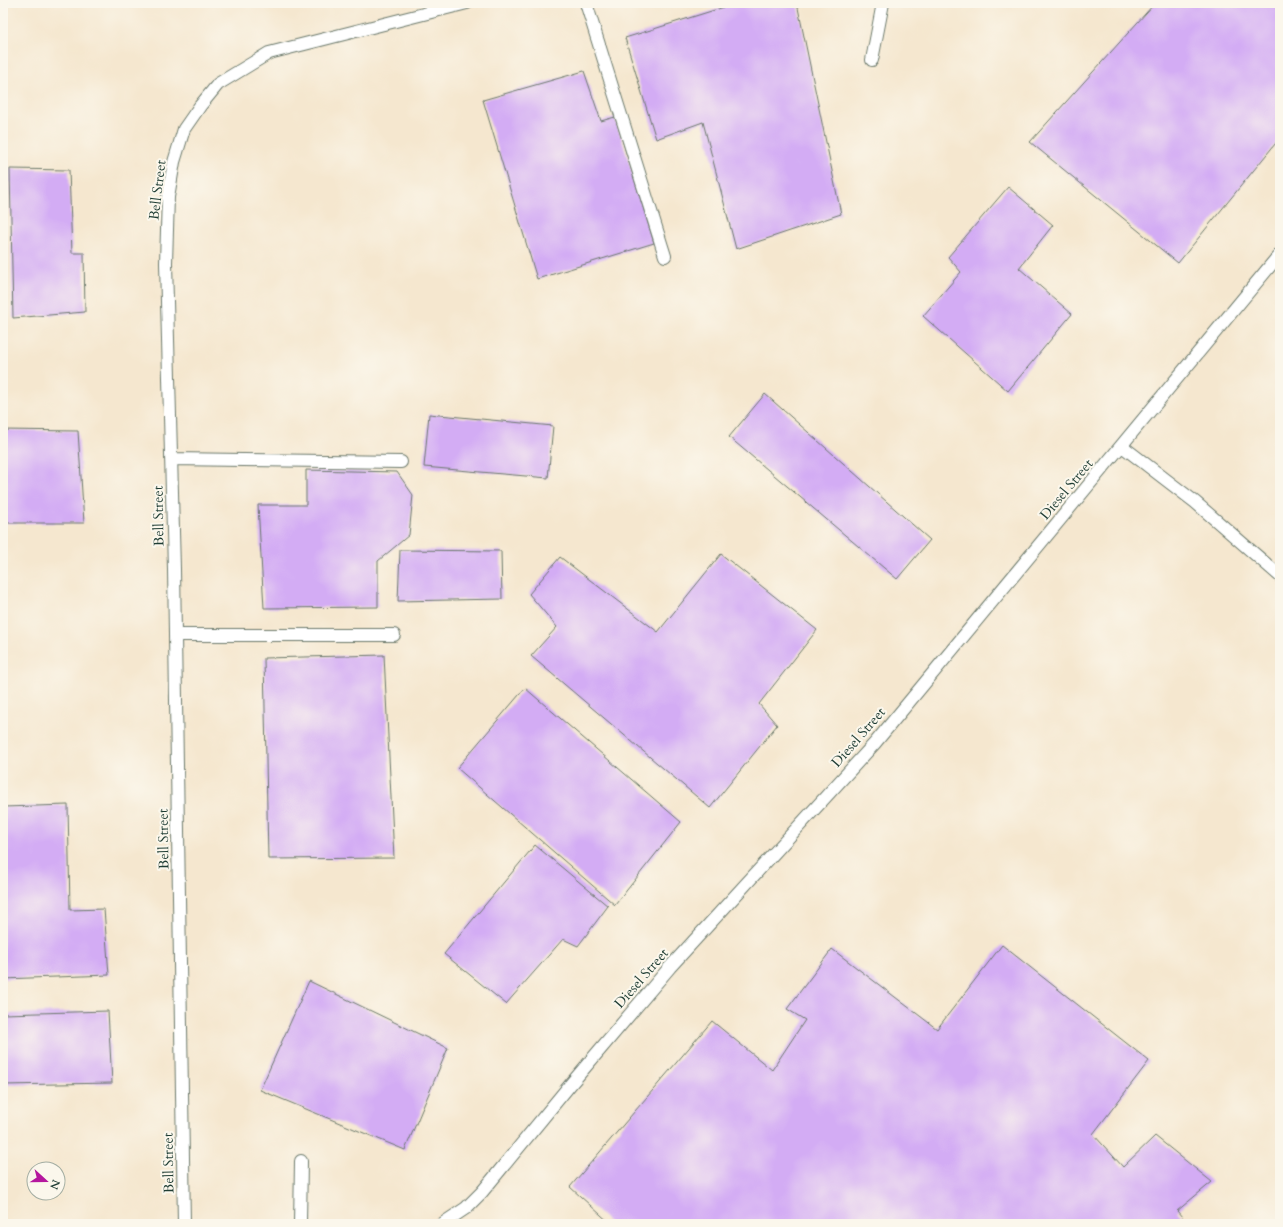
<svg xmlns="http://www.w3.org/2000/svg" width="1283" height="1227" font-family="Cardo,serif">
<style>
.building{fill:#d3acf4}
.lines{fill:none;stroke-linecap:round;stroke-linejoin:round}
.service-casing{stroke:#6a786a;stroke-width:14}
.service{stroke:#fff;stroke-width:12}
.labels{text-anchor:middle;stroke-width:4;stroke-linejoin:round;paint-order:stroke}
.street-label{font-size:14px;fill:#1f3d34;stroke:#fbf7ec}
</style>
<rect width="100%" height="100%" fill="#fbf7ec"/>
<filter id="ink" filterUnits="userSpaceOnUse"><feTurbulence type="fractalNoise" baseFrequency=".025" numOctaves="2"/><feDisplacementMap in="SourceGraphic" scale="8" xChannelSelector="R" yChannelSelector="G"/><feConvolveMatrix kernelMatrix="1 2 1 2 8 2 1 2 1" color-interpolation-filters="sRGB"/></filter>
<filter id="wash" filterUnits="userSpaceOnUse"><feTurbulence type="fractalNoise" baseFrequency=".012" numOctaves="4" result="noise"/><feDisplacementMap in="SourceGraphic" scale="16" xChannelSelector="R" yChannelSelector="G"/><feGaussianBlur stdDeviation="0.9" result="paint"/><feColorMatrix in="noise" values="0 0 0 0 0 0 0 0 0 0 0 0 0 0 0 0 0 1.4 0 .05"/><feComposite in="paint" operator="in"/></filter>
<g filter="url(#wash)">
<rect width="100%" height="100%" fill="#f5e7cf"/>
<g id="blocks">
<!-- building -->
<path class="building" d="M737,3H797L841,214L736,249L703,122L656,139L625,38Z
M1155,3H1280V138L1178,263L1030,142Z
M584,71L601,121L615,117L654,243L537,279L483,100Z
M10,169L69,170L72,253H84L85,312L13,318Z
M1008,187L1053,225L1019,268L1072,314L1008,391L923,316L961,272L948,257Z
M765,394L930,540L897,579L729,437Z
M429,414L553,426L548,478L424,467Z
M3,430L78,431L84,523H3Z
M306,470L397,472L413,495L409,535L378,561V607L264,608L258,505H306Z
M400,550L501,551L502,599L398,601Z
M721,554L817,630L759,704L777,725L710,808L531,656L557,627L529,594L560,557L658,632Z
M384,655L394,858L268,859L264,658Z
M525,688L681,822L615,905L457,768Z
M68,805L70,910L104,909L109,975L3,979V807Z
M535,845L608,906L578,946L563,939L506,1004L444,954Z
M1002,945L1149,1061L1093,1134L1123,1167L1155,1136L1212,1182L1177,1211L1188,1224H611L570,1187L712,1021L772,1070L805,1020L787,1009L832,949L937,1029Z
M309,981L448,1048L405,1150L260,1090Z
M108,1011L112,1083L3,1085V1014Z"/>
</g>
</g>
<g filter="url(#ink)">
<use href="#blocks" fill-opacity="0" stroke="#6a786a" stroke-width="1"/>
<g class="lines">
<!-- service casing -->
<g class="service-casing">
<path id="service" d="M586,3L665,256
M872,60L883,3
M1122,446L1195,502L1280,576
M172,459L401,462
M175,635H394
M184,1224L174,569L166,263L168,197L174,162L184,129L200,106L218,84L269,53L467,3
M300,1224L301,1161
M442,1224L466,1208L482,1192L570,1085L670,967L875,743L1280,254"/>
</g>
<!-- service -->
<use href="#service" class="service"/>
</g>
</g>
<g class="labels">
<!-- street labels -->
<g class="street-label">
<text transform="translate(157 190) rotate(-83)" y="5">Bell Street</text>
<text transform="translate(1066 489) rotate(-50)" y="5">Diesel Street</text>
<text transform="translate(158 516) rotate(-91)" y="5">Bell Street</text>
<text transform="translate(858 737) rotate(-49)" y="5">Diesel Street</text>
<text transform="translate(163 839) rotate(-91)" y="5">Bell Street</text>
<text transform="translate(641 978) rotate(-49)" y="5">Diesel Street</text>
<text transform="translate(168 1163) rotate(-91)" y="5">Bell Street</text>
</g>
</g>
<!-- margin -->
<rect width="1283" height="1227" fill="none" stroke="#fbf7ec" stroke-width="16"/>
<!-- north arrow -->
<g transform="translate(46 1181) rotate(111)"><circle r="19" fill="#fbf7ec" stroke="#a3ada2"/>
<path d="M0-3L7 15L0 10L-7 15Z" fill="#b5179e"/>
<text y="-6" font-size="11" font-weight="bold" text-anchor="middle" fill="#1f3d34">N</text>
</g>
</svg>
